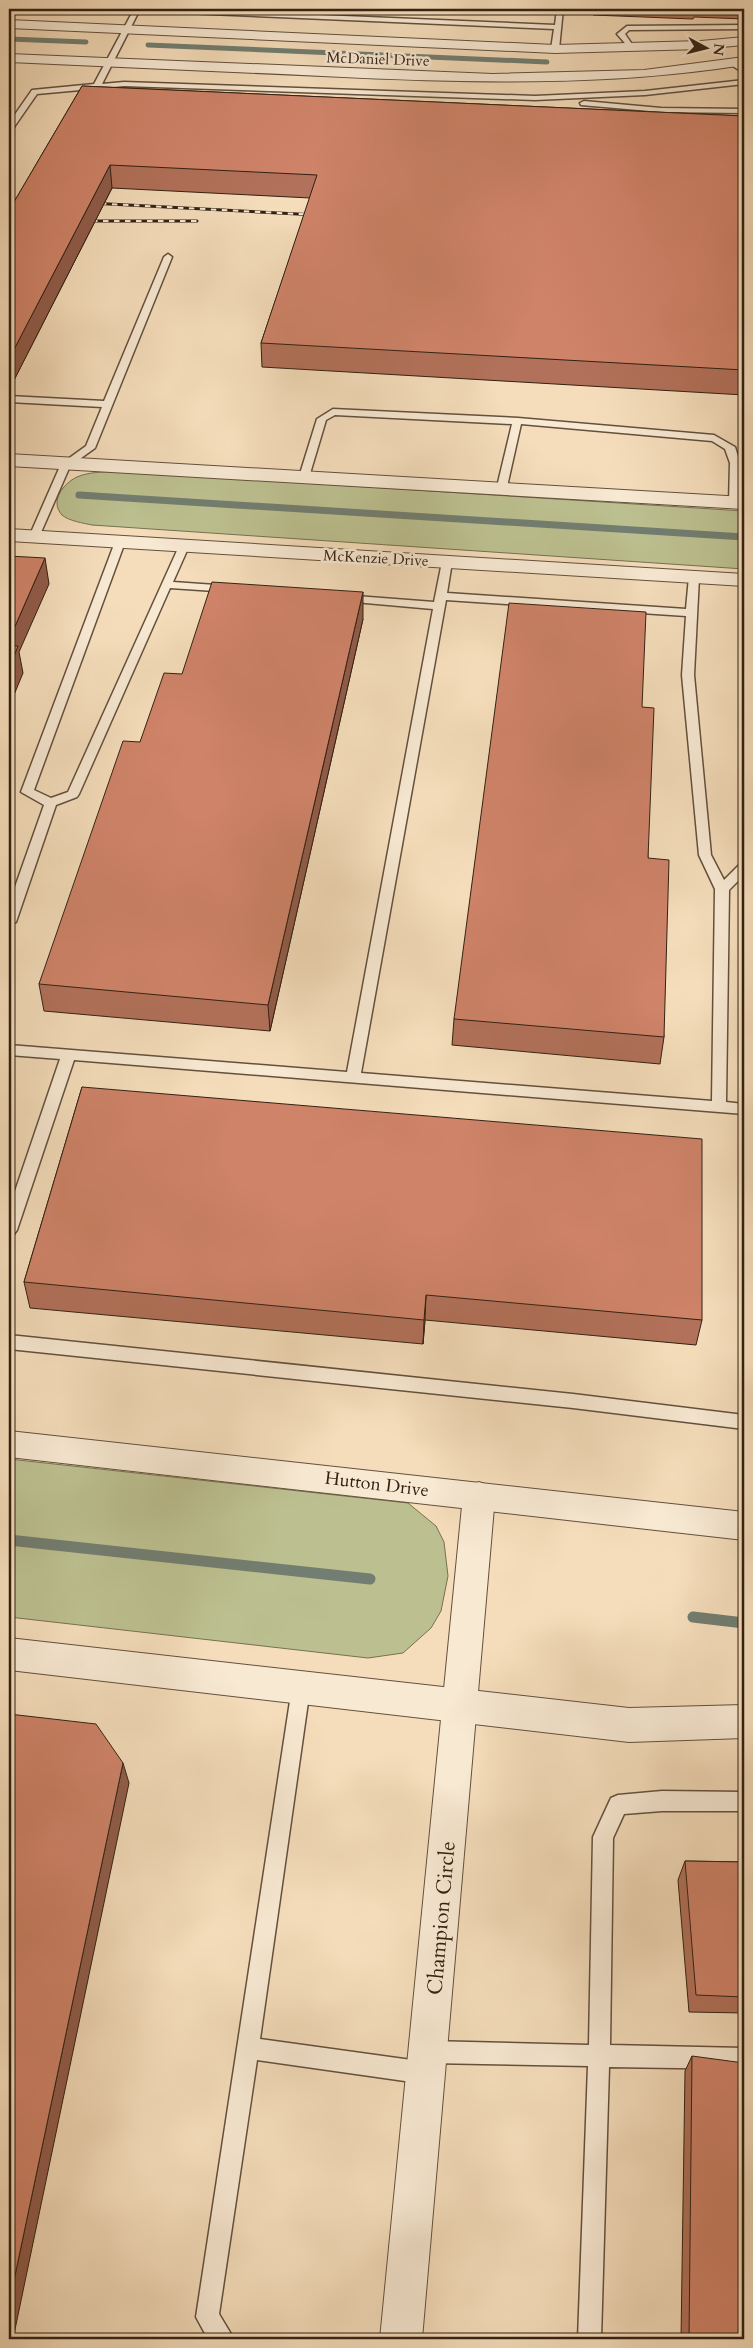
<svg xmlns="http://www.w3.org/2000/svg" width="753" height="2348" font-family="Cardo,serif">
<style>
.green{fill:#bcc090;stroke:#777052}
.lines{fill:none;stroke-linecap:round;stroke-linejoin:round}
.stream-far2{stroke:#727e71;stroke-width:5}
.stream-far1{stroke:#727e71;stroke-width:7}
.stream{stroke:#727e71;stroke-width:11}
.service-casing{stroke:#63503d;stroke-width:3}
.minor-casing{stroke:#63503d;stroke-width:2}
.tertiary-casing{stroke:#63503d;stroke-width:2}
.service{fill:#f8e9d3;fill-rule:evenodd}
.minor{fill:#f8e9d3;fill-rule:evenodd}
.tertiary{fill:#f8e9d3;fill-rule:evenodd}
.rail-casing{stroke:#322113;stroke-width:3}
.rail{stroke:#f8e9d3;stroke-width:2;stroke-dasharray:5.5;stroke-linecap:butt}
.wall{fill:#b2715a;stroke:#322113}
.shaded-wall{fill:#915c4a;stroke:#322113}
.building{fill:#cf8369;stroke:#322113}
.labels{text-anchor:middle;stroke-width:5;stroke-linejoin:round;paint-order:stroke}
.far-street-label{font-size:15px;fill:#322113;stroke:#f8e9d3}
.street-label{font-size:18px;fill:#322113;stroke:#f8e9d3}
.near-street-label{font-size:21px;fill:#322113;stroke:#f8e9d3}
</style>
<rect width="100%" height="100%" fill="#f5ddbb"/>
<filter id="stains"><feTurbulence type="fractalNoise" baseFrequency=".004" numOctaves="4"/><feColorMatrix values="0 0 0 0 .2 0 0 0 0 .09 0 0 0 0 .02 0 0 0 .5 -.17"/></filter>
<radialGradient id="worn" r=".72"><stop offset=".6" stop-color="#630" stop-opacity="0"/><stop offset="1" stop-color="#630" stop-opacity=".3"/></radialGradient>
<!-- green -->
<path class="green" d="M116,471L744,511V569L92,525C83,523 69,521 62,515C49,501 64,483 77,477C88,472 103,472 116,471Z
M9,1459L408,1503L436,1526L444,1542L448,1576L441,1611L431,1628L403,1653L368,1658L9,1617Z"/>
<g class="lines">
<!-- stream-far2 -->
<path class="stream-far2" d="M9,39L86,42
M148,45L547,62"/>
<!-- stream-far1 -->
<path class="stream-far1" d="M79,495L744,537"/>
<!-- stream -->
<path class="stream" d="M9,1540L370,1579
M693,1617L744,1623"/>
<!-- service casing -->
<g class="service-casing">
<path id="service" d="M125,9H180L555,25L557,9H563L559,49L555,51L551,49L554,29L139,11L102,84L124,82L535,96L645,91L744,80V84L645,95L535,100L124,86L37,94L12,130H9V123L32,90L94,84L133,11Z
M744,25V29L629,30L625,34L634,47L630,49L617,34L627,26Z
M731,61H737L744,68V73L731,65Z
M584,101L661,108L744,109V113L661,112L581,105L580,103Z
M168,254L172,257L95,448L70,466L39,537L34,540L30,539L29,537L61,464L86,446L102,407L9,402V396L104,401L164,257Z
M333,409L518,418L714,435L735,447L740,463L739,503L734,506L729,503L730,463L725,449L712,441L521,424L506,491L501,494L497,493L496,491L512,424L335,415L326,420L309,477L304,480L300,479L299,477L317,419Z
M120,539L125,542L34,790L51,798L68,792L180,544H188L189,546L173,582L230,586L235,589L230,592L170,588L79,794L77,797L56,805L16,922L9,926V904L44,805L21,792L115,542Z
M447,559L452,562L447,593L686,609L689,577L694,574L699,577L694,675L711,855L724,880L739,865L744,864V875L729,890L726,1102L744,1104V1114L74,1060L17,1230L14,1234L9,1236V1209L60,1059L9,1055V1045L347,1072L433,609L343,601L337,598L343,595L434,602L442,562ZM446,600L686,616L682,675L699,855L715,889L712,1101L361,1073Z
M9,1335L573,1394L744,1415V1429L573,1408L9,1349Z
M301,1679L308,1682L310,1688L260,2039L426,2062L434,2065L437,2073L434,2081L426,2084L257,2060L219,2314L234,2339H208L196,2317L292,1688L294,1682Z
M662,1791L744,1792V1811H662L624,1814L613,1838L610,2045L744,2048V2069L609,2067L601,2339H578L588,2066L429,2063L422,2059L418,2052L422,2045L429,2041L589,2045L593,1837L611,1798L618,1795Z"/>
</g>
<!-- minor casing -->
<g class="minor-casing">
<path id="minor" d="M9,20L555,45L701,41L744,37V45L701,49L555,53L9,28Z
M9,54L493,74L644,70L744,57V65C604,87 464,83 322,76C218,71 113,67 9,62Z
M9,454L744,497V509L9,466Z
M9,529L744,574V586L9,541Z
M479,1482L490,1486L495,1496L422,2339H380L463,1496L468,1486Z"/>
</g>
<!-- tertiary casing -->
<g class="tertiary-casing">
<path id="tertiary" d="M9,1431L744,1512V1540L9,1457Z
M9,1638L629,1708L744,1705V1738L629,1742L9,1670Z"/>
</g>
<!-- service -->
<use href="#service" class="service"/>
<!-- minor -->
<use href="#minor" class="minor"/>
<!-- tertiary -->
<use href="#tertiary" class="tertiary"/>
<!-- rail casing -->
<g class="rail-casing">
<path id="rail" d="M9,199L28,200
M90,203L317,215
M81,221H197"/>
</g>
<!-- rail -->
<use href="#rail" class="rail"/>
</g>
<!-- wall -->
<path class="wall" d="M593,9H744V19L694,17L693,19L593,15Z
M82,86L744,116V395L262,367L261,343L310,198L112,188L11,386H9V201L14,202Z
M363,619L270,1031L44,1011L39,984L140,742L182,674Z
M642,707L648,858L664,1037L660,1064L452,1045L454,1019Z
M82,1087L702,1320L696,1345L425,1320L423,1344L30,1308L24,1282Z
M685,1861L744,1862V2013L689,2012L678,1880Z
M692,2056L744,2339H681L685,2071Z"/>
<!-- shaded-wall -->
<path class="shaded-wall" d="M110,165L112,188L11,386L9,369V359Z
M45,558L49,584L19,652L23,673L9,707V640Z
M363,592V619L270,1031L268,1005Z
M426,1295L425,1320L423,1344L424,1320Z
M123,1763L129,1783L13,2339H9V2304Z"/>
<!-- building -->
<path class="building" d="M82,86L744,116V370L261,343L317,175L110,165L9,359V201L14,202Z
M9,556L45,558L9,640Z
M212,582L363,592L268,1005L39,984L123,741L140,742L164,673L182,674Z
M509,603L646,612L642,707L654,708L648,858L669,860L664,1037L454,1019Z
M9,646H18L9,669Z
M82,1087L702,1139V1320L426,1295L424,1320L24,1282Z
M9,1714L96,1724L123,1763L9,2304Z
M685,1861L744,1862V1997L696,1995Z
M692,2056L744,2063V2339H689Z"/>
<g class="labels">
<!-- far-street labels -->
<g class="far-street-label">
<text transform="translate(378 59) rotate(2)" y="5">McDaniel Drive</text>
<text transform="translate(376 558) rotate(3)" y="5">McKenzie Drive</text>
</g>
<!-- street labels -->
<g class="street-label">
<text transform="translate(377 1484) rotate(7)" y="6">Hutton Drive</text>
</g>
<!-- near-street labels -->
<g class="near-street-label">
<text transform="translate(441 1918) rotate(-85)" y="7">Champion Circle</text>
</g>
</g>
<!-- margin -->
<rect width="753" height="2348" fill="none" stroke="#f5ddbb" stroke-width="30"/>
<rect x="10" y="10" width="733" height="2328" fill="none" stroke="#322113" stroke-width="2.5"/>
<rect x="15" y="15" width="723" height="2318" fill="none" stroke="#322113"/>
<!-- north arrow -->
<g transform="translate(706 48) rotate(97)" stroke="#f8e9d3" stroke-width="4" paint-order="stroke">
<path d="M0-4L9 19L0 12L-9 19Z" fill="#322113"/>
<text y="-8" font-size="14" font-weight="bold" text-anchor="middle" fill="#322113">N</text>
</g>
<rect width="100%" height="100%" filter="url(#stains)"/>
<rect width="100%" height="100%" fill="url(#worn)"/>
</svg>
